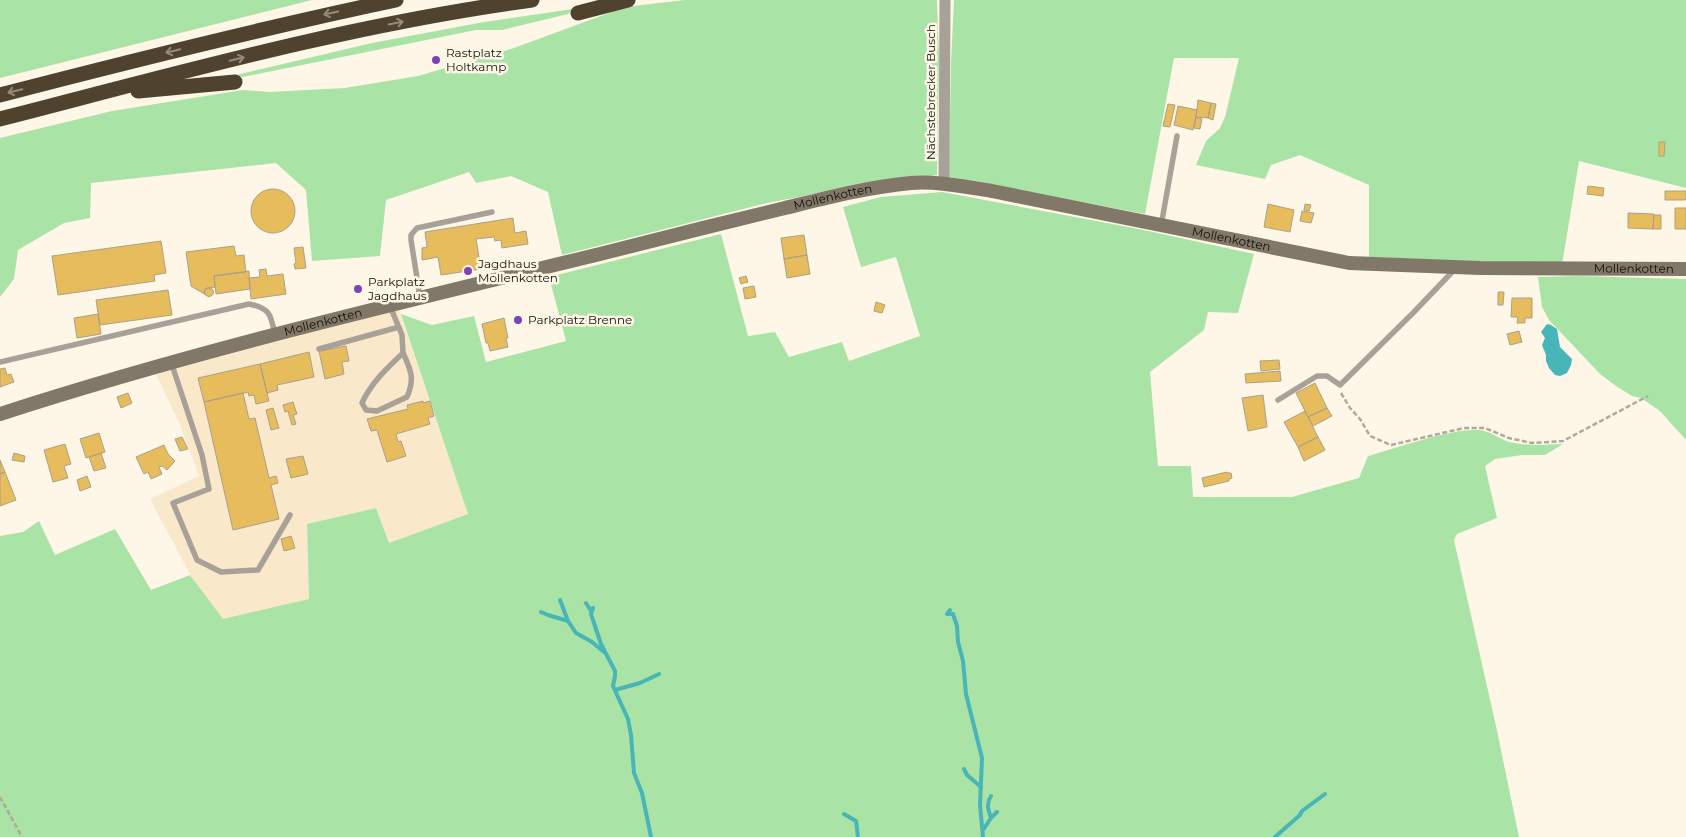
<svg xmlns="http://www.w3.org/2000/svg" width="1686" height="837" font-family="Montserrat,sans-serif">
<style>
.built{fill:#f9e9ca}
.green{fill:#aae3a6}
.water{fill:#48b5b8}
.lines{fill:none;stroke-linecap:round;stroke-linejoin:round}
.stream{stroke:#48b5b8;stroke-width:4}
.building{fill:#e7bc5d;stroke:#aba089}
.path{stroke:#afa99d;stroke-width:2.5;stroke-dasharray:5 2.5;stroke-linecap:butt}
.service{stroke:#a8a198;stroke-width:5.5}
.minor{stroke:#a8a198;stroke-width:11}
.secondary{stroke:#81786a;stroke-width:14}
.motorway{stroke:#4f422f;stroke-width:15}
.oneway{stroke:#958a79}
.poi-dot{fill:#7c43b9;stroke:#fef7e8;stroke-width:2}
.labels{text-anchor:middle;stroke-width:5;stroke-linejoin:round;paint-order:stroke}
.poi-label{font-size:12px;fill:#141008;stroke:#fef7e8;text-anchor:start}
.street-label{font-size:12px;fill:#141008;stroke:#fef7e8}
</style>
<rect width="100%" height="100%" fill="#fef7e8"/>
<!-- built -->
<path class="built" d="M399,309L468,514L389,543L376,508L307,524L309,599L223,620L191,576L150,499L199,476L180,425L156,374Z"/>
<!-- green -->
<path class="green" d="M0,0H312L0,78Z
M685,0H937L939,58L937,175L857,186L767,203L562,255L548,192L511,176L476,183L469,172L386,200L380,256L312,261L306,190L276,163L91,183L90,218L64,223L18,250L14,279L0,297V138L112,111L243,90L270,92L345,88L418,76L514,48L625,7Z
M954,0H1686V188L1579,161L1562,265L1369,257V185L1300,155L1271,165L1265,179L1196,165L1206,141L1220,128L1225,117L1239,58H1174L1145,214L949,177L951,63Z
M573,9L568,14L502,30H476L238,78L232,76L372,43L484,22Z
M942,192L1139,229L1254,254L1238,313L1208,312L1204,330L1150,372L1158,466H1191L1193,497H1292L1359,478L1368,456C1395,449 1459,425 1484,431C1493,433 1500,439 1509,442C1527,446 1544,445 1563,444L1545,455H1522L1495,459L1485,466L1497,518L1457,534L1454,540L1496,726L1519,837H0V536L23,532L39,521L55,555L115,529L151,590L190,575L223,619L309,599L307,524L376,508L389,543L468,514L401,314L432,325L474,316L486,362L566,341L549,277L721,234L748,336L775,332L789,357L842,342L849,361L920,336L896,257L861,267L843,207L881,197Z
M1578,276L1686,279V440L1660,411L1641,398L1632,396L1616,386L1600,374L1549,320L1542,307L1538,277Z"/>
<!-- water -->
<path class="water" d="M1547,324L1551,325L1557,329L1560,347L1572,359L1571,365L1567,373L1560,376L1555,375L1549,368L1546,361V355L1542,345L1545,338L1541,332Z"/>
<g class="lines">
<!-- stream -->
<path class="stream" d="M560,600L568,621L576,633L592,642L604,652
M586,603L591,611
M593,608L591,614L601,644L615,671V676L613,686L628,719L631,735L634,773L642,793L651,837
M950,610L947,614H953L957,626L958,642L963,661L966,694L982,758L980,805L983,837
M541,612L548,615L568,621
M615,690L640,683L659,674
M964,769L967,775L981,787
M844,814L856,821L858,837
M991,818C988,809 986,804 991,796
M983,830L991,818L997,812
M1275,837L1300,815L1302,811L1325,794"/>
</g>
<!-- building -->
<path class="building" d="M1198,100L1211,103L1208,118L1196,117Z
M1211,103L1216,104L1213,120L1208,118Z
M1168,104L1175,105L1170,127L1163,126Z
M1178,106L1197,110L1193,130L1174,125Z
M1196,117L1202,119L1200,129L1194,128Z
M1659,142H1665L1664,156H1659Z
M1588,186L1604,188L1603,196L1587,194Z
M251 211a22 22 0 1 1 44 0a22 22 0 1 1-44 0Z
M1665,191H1686V199L1685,200H1665Z
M1268,204L1294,210L1290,232L1264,227Z
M1305,204L1311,205L1309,211L1304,210Z
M1675,208H1686V229H1675Z
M1302,211L1314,213L1311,223L1300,221Z
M1628,213L1654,214L1653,229L1628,228Z
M1654,215H1661V229H1653Z
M513,218L515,233L526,231L528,244L502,248L501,240L495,241L494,237L476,239L481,269L441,275L438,257L422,260V248L427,247L425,232Z
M804,235L807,255L784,259L781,238Z
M161,241L166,273L154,275L155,281L58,295L52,256Z
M234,246L236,256L244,255L246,272L214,276L215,287L205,289L204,292L206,295L191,286L186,252Z
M303,247L306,268L295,269L294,264L296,263L294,248Z
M807,255L810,274L787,278L784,259Z
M266,269L267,276L283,274L286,294L251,299L249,278L260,277L259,270Z
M249,271L250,289L216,294L214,276Z
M746,276L748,282L741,284L739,278Z
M754,286L756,297L745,299L743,288Z
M204.5 292a4.5 4.5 0 1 1 9 0a4.5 4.5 0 1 1-9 0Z
M168,290L172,315L100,325L96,300Z
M1498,292H1504L1503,305H1498Z
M1512,298H1532V318H1525V323H1517L1518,317H1511Z
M876,302L885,305L882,313L874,311Z
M98,314L101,334L77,338L74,318Z
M504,318L508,338H506L508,347L490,351L488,343H486L482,324Z
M1519,331L1522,342L1510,345L1507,334Z
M346,346L349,361L342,362L344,374L325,379L319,351Z
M309,352L314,377L277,385L278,390L267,393L260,364Z
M1279,360L1280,369L1261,371L1260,361Z
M260,364L269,401L256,404L254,395L249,396L248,392L204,402L198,378Z
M5,368L7,375L11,374L14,382L0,387V369Z
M1280,371L1281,381L1246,383L1245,374Z
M1315,383L1327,408L1308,417L1296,393Z
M128,393L132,403L121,408L117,397Z
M243,393L249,419L255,418L269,478L276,476L278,483L271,485L279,519L233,530L204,402Z
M1263,395L1267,427L1248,431L1242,398Z
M423,401V403L430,401L434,416L428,418L430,424L396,434L398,442L401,441L406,456L387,462L377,430L371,431L367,419L408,409L407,405Z
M293,402L297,414L293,415L296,424L292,425L288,411L285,412L283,405Z
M273,408L279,428L271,430L266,410Z
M1327,408L1332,416L1313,426L1308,417Z
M1305,411L1318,437L1298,447L1284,422Z
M99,433L105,452L86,458L80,439Z
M182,437L188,449L180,451L175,439Z
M1318,437L1325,450L1304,461L1298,447Z
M65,444L71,464L64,466L68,478L53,482L44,450Z
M164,445L168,454L175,461L167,470L162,466L159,467L162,474L151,479L148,472L144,474L136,457Z
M14,453L25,456L24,462L12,460Z
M101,453L106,468L94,471L89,457Z
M303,456L308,474L291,478L286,459Z
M0,460L5,472L0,474Z
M5,472L16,500L0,506V474Z
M1227,472L1228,473H1231L1232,478L1229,479V481L1204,487L1202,478Z
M87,476L91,487L80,491L77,480Z
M291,536L295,548L284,551L281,539Z"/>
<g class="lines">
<!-- path -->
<path class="path" d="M1341,393L1350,408L1360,419L1370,436L1391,445L1464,428H1485L1509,438L1532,443L1563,441L1648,396
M0,797L22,837"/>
<!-- service -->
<path class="service" d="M1161,226L1177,136
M420,297L411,240V235L417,228L492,212
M390,306L402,335L403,353C387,368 371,383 362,403L366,410L377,411L407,397C415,379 411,370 403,353
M319,349L399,327
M0,362L249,304C270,308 271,315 275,335
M171,362L202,455L209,489L173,503L197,560L221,572L258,570L290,515
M1278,400L1317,376H1327L1340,385L1413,313L1455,269"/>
<!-- minor -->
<path class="minor" d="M944,183L945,0"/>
<!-- secondary -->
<path class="secondary" id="s1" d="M0,414C197,350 399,303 600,254C662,238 723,223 785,208C826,198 868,187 911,183C938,181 965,187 992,191L1349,263L1480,268L1686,269"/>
<!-- motorway -->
<path class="motorway" d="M578,13L628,0
M138,91L235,82
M0,95C131,61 263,28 396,0
M0,119C175,74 352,24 532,0"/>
</g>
<!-- one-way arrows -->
<defs><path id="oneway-shaft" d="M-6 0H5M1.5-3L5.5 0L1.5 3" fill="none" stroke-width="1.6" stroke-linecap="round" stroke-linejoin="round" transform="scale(1.25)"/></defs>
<g class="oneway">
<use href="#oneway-shaft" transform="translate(331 13) rotate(168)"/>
<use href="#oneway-shaft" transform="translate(396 23) rotate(-11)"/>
<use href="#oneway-shaft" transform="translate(173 51) rotate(166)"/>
<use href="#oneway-shaft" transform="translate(237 59) rotate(-13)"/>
<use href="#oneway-shaft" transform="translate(15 91) rotate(166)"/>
</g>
<!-- markers -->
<g class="poi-dot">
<circle cx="436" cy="60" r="5"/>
<circle cx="468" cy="271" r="5"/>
<circle cx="358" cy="289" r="5"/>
<circle cx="518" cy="320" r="5"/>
</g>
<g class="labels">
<!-- poi labels -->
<g class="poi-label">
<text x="446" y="57">Rastplatz<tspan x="446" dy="14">Holtkamp</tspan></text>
<text x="478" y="268">Jagdhaus<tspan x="478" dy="14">Mollenkotten</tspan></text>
<text x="368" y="286">Parkplatz<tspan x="368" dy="14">Jagdhaus</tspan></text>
<text x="528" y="324">Parkplatz Brenne</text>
</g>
<!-- street labels -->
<g class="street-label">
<text transform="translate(931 92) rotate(-90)" y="4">Nächstebrecker Busch</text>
<text dy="4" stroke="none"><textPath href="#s1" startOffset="861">Mollenkotten</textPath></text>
<text dy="4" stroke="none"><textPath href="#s1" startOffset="1266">Mollenkotten</textPath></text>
<text dy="4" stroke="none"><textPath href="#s1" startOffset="1671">Mollenkotten</textPath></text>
<text dy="4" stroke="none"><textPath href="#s1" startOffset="336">Mollenkotten</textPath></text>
</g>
</g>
</svg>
